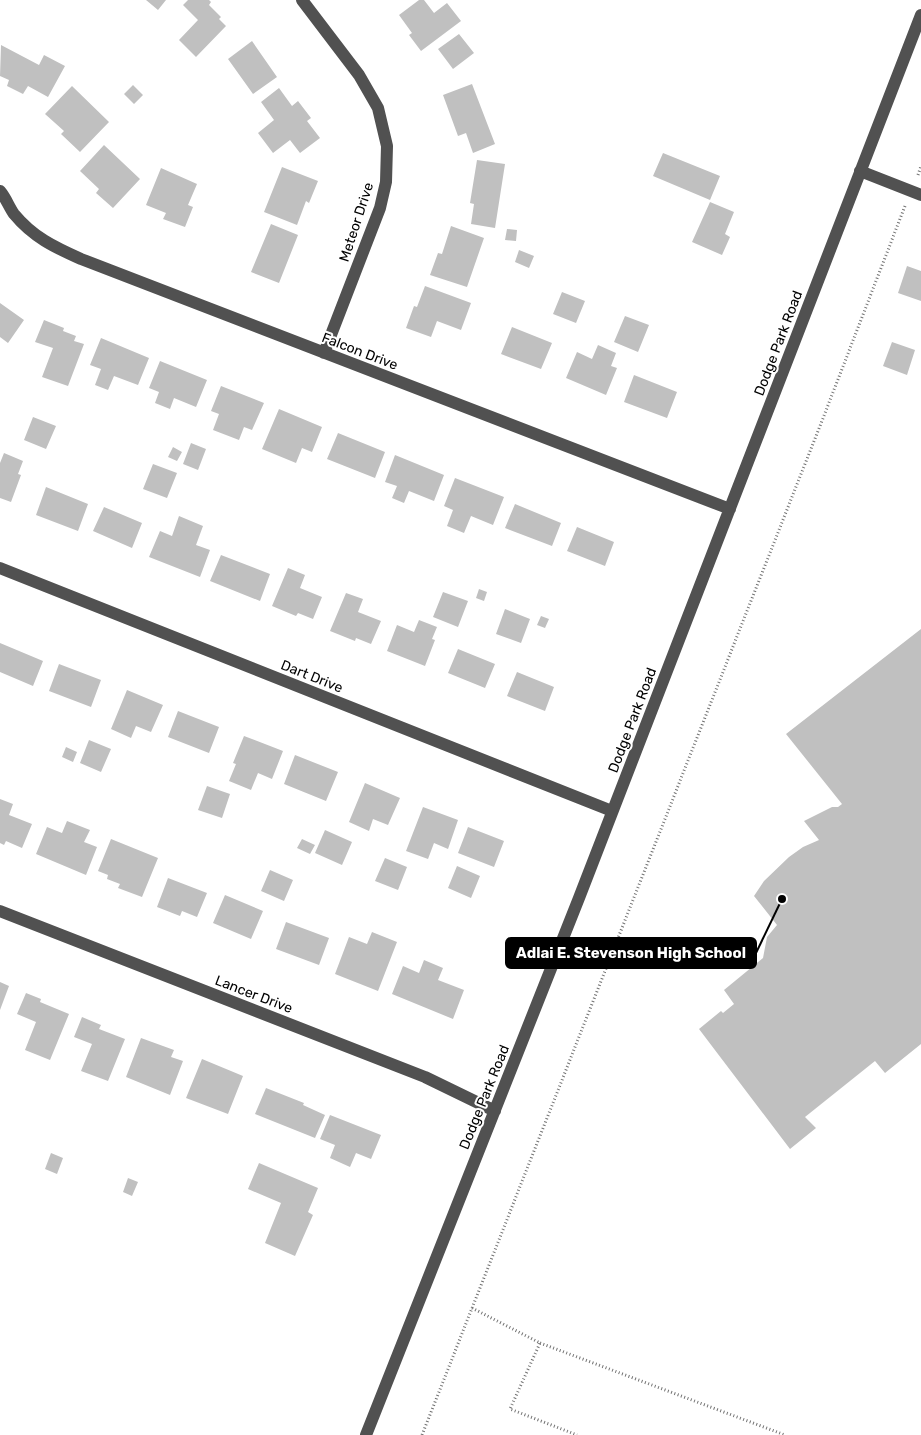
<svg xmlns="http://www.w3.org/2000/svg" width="921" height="1435" font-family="Rubik,sans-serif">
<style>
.building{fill:#c0c0c0}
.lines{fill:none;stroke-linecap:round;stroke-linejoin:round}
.path{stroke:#737373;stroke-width:3;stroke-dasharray:1 2.5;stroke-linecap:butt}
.minor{stroke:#515151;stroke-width:12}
.labels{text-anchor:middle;stroke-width:4;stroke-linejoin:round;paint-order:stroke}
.street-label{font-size:14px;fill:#000;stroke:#fff}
.leader{fill:none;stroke:#000;stroke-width:2}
.callout-dot{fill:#000;stroke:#fff;stroke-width:2}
.callout{fill:#000;stroke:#000;stroke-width:2}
.callout-label{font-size:15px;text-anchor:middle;font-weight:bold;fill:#fff}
</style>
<rect width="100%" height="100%" fill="#fff"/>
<!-- building -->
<path class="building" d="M146,0H166L158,10Z
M188,0H209L211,2L209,5L221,17L219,19L226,26L196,57L179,40L198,20L183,5Z
M419,0H424L434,13L447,3L461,21L421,51L409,35L412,33L399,15Z
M459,34L474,53L453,69L438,49Z
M252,41L277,77L253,94L228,59Z
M1,45L39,65L44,55L65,66L48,97L28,86L23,94L7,86L9,80L0,76Z
M472,84L495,144L473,153L466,133L458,136L443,95Z
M133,85L143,95L134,104L124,94Z
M72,86L109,122L80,152L61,134L64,131L45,114Z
M279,88L292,106L298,101L311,118L307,121L320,138L300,153L290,140L273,153L258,133L274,120L261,102Z
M104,145L140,179L113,208L96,193L99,189L80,171Z
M663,153L720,176L710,200L653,176Z
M477,160L505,164L495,228L471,224L474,204L470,203Z
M282,167L318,181L309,203L306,201L297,225L264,212Z
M161,168L197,184L188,205L193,207L185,227L163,219L166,213L146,205Z
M710,202L734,212L725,234L730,237L722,255L692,242Z
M271,224L298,235L279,283L251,272Z
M451,226L484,238L467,287L430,275L438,253L442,254Z
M507,229L517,230L516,241L505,240Z
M519,250L534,256L529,268L515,262Z
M907,266L921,271V301L898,293Z
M425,286L471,303L461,330L437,321L431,337L406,328L414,306L417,307Z
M562,292L585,301L576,323L553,314Z
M0,303L24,320L8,343L0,337Z
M625,316L649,325L638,352L614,342Z
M44,320L64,328L63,331L76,336L74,341L84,344L68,386L42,377L53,348L35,342Z
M512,327L552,343L541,369L501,354Z
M101,338L149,358L138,385L114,376L108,390L95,385L101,369L90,365Z
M892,342L915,350L907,375L883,366Z
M598,345L616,353L611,366L617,368L606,395L566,378L577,352L592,359Z
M160,361L207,380L196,407L174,398L170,409L155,403L159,392L149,388Z
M634,375L677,392L667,418L624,402Z
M221,386L264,403L252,430L244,427L239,440L213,430L219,414L211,411Z
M279,409L322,427L312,452L302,448L296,463L262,449Z
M33,417L56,426L46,449L24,440Z
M338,433L385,452L375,478L327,459Z
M191,443L206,449L198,470L183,464Z
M173,447L182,452L177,461L168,457Z
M4,453L23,461L18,474L21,475L11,502L0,498V463Z
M395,455L444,475L434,501L409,491L404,503L392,498L397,486L385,482Z
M153,464L177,473L167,498L143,489Z
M455,478L504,497L493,525L471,516L464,533L447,526L453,510L444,506Z
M46,487L88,504L78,531L36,515Z
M515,504L561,523L552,546L505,528Z
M104,507L142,523L132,548L93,531Z
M179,516L203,526L196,545L210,550L200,577L149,557L160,531L172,536Z
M577,527L614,542L605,566L567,551Z
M221,555L270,574L260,601L210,581Z
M288,568L305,575L300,588L322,597L313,619L298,613L296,616L272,606Z
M479,589L487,592L484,601L476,598Z
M443,592L468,601L458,627L433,617Z
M346,593L363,599L358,612L381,621L371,644L356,638L355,641L330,631Z
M505,609L530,619L521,643L496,634Z
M541,616L549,619L545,628L537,625Z
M419,620L437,627L432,639L435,640L425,666L387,651L397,625L414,632Z
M921,629V1044L885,1073L875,1061L805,1117L816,1128L790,1149L699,1029L721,1011L723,1013L734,1004L724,990L763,958L767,937L777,925L754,896L764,881L789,857L803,847L819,840L804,821L832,807H838L842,804L786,734Z
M0,643L43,661L33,686L0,672Z
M458,649L495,664L485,688L448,673Z
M59,664L101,680L91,707L49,691Z
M517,672L554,687L545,711L507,696Z
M127,690L163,705L151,732L136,726L131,738L111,729Z
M178,711L219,727L209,753L168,737Z
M244,736L283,751L272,779L258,773L251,790L229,781L236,764L233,763Z
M89,740L111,749L101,772L80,763Z
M66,747L77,752L73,762L62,757Z
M295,755L338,772L326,801L284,784Z
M365,783L400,798L388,825L373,819L369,831L349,822Z
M207,786L230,794L222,818L198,810Z
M0,799L13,804L9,815L32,824L22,848L6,841L4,845L0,843Z
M423,807L458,820L448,849L434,843L428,859L406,851Z
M67,821L90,830L84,842L97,847L86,875L36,854L47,827L62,833Z
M468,827L504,841L494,867L458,853Z
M325,830L352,842L342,865L315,853Z
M111,839L158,858L142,897L118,888L120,884L107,879L108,875L98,871Z
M302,839L315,845L310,854L297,848Z
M385,858L407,867L398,890L375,881Z
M457,866L480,876L471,898L448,888Z
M270,870L293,880L284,901L261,891Z
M168,878L207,893L197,917L182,911L180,916L157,907Z
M225,895L263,911L251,939L213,923Z
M286,922L329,938L319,965L276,949Z
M372,932L397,942L378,991L335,974L349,937L367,944Z
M424,960L443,968L438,980L464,990L453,1019L392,994L403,966L419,973Z
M0,982L9,986L0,1010Z
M26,993L41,999L40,1002L69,1014L50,1060L25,1050L36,1022L17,1014Z
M82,1017L101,1025L99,1029L125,1039L108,1081L81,1071L92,1044L74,1037Z
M141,1038L174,1050L171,1057L183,1061L170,1095L126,1077Z
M202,1059L243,1076L228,1114L186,1098Z
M266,1088L304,1103L303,1105L325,1115L315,1138L255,1114Z
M330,1115L381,1135L371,1159L356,1153L350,1167L330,1158L335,1145L320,1139Z
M51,1153L63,1158L57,1174L45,1169Z
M259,1163L318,1188L308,1212L313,1215L295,1256L265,1243L281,1203L248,1189Z
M128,1178L138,1182L132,1196L123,1192Z"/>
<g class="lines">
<!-- path -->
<path class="path" d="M918,175L921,166
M472,1308L540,1343L510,1409L577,1435
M540,1343L785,1435
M422,1435L820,426L905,206"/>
<!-- minor -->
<path class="minor" d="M302,0L359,75L378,108L387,146L386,182L380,208L324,353
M860,171L921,195
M0,191C6,198 9,207 14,214C33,237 54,247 81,259L730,509
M0,568L612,811
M0,911L425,1077L495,1111
M366,1435L579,898L921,15"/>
</g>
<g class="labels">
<!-- street labels -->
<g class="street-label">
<text transform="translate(356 222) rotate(-72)" y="5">Meteor Drive</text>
<text transform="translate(778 343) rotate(-69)" y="5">Dodge Park Road</text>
<text transform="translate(360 351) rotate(21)" y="5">Falcon Drive</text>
<text transform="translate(312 676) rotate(22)" y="5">Dart Drive</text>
<text transform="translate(632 720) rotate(-69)" y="5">Dodge Park Road</text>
<text transform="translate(254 994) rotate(21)" y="5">Lancer Drive</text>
<text transform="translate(484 1097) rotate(-68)" y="5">Dodge Park Road</text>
</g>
</g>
<!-- callouts -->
<path class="leader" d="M782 899L756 953"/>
<circle class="callout-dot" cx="782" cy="899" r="5"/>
<rect class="callout" x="506" y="938" width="250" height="30" rx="5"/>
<g class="callout-label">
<text x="631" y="958">Adlai E. Stevenson High School</text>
</g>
</svg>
